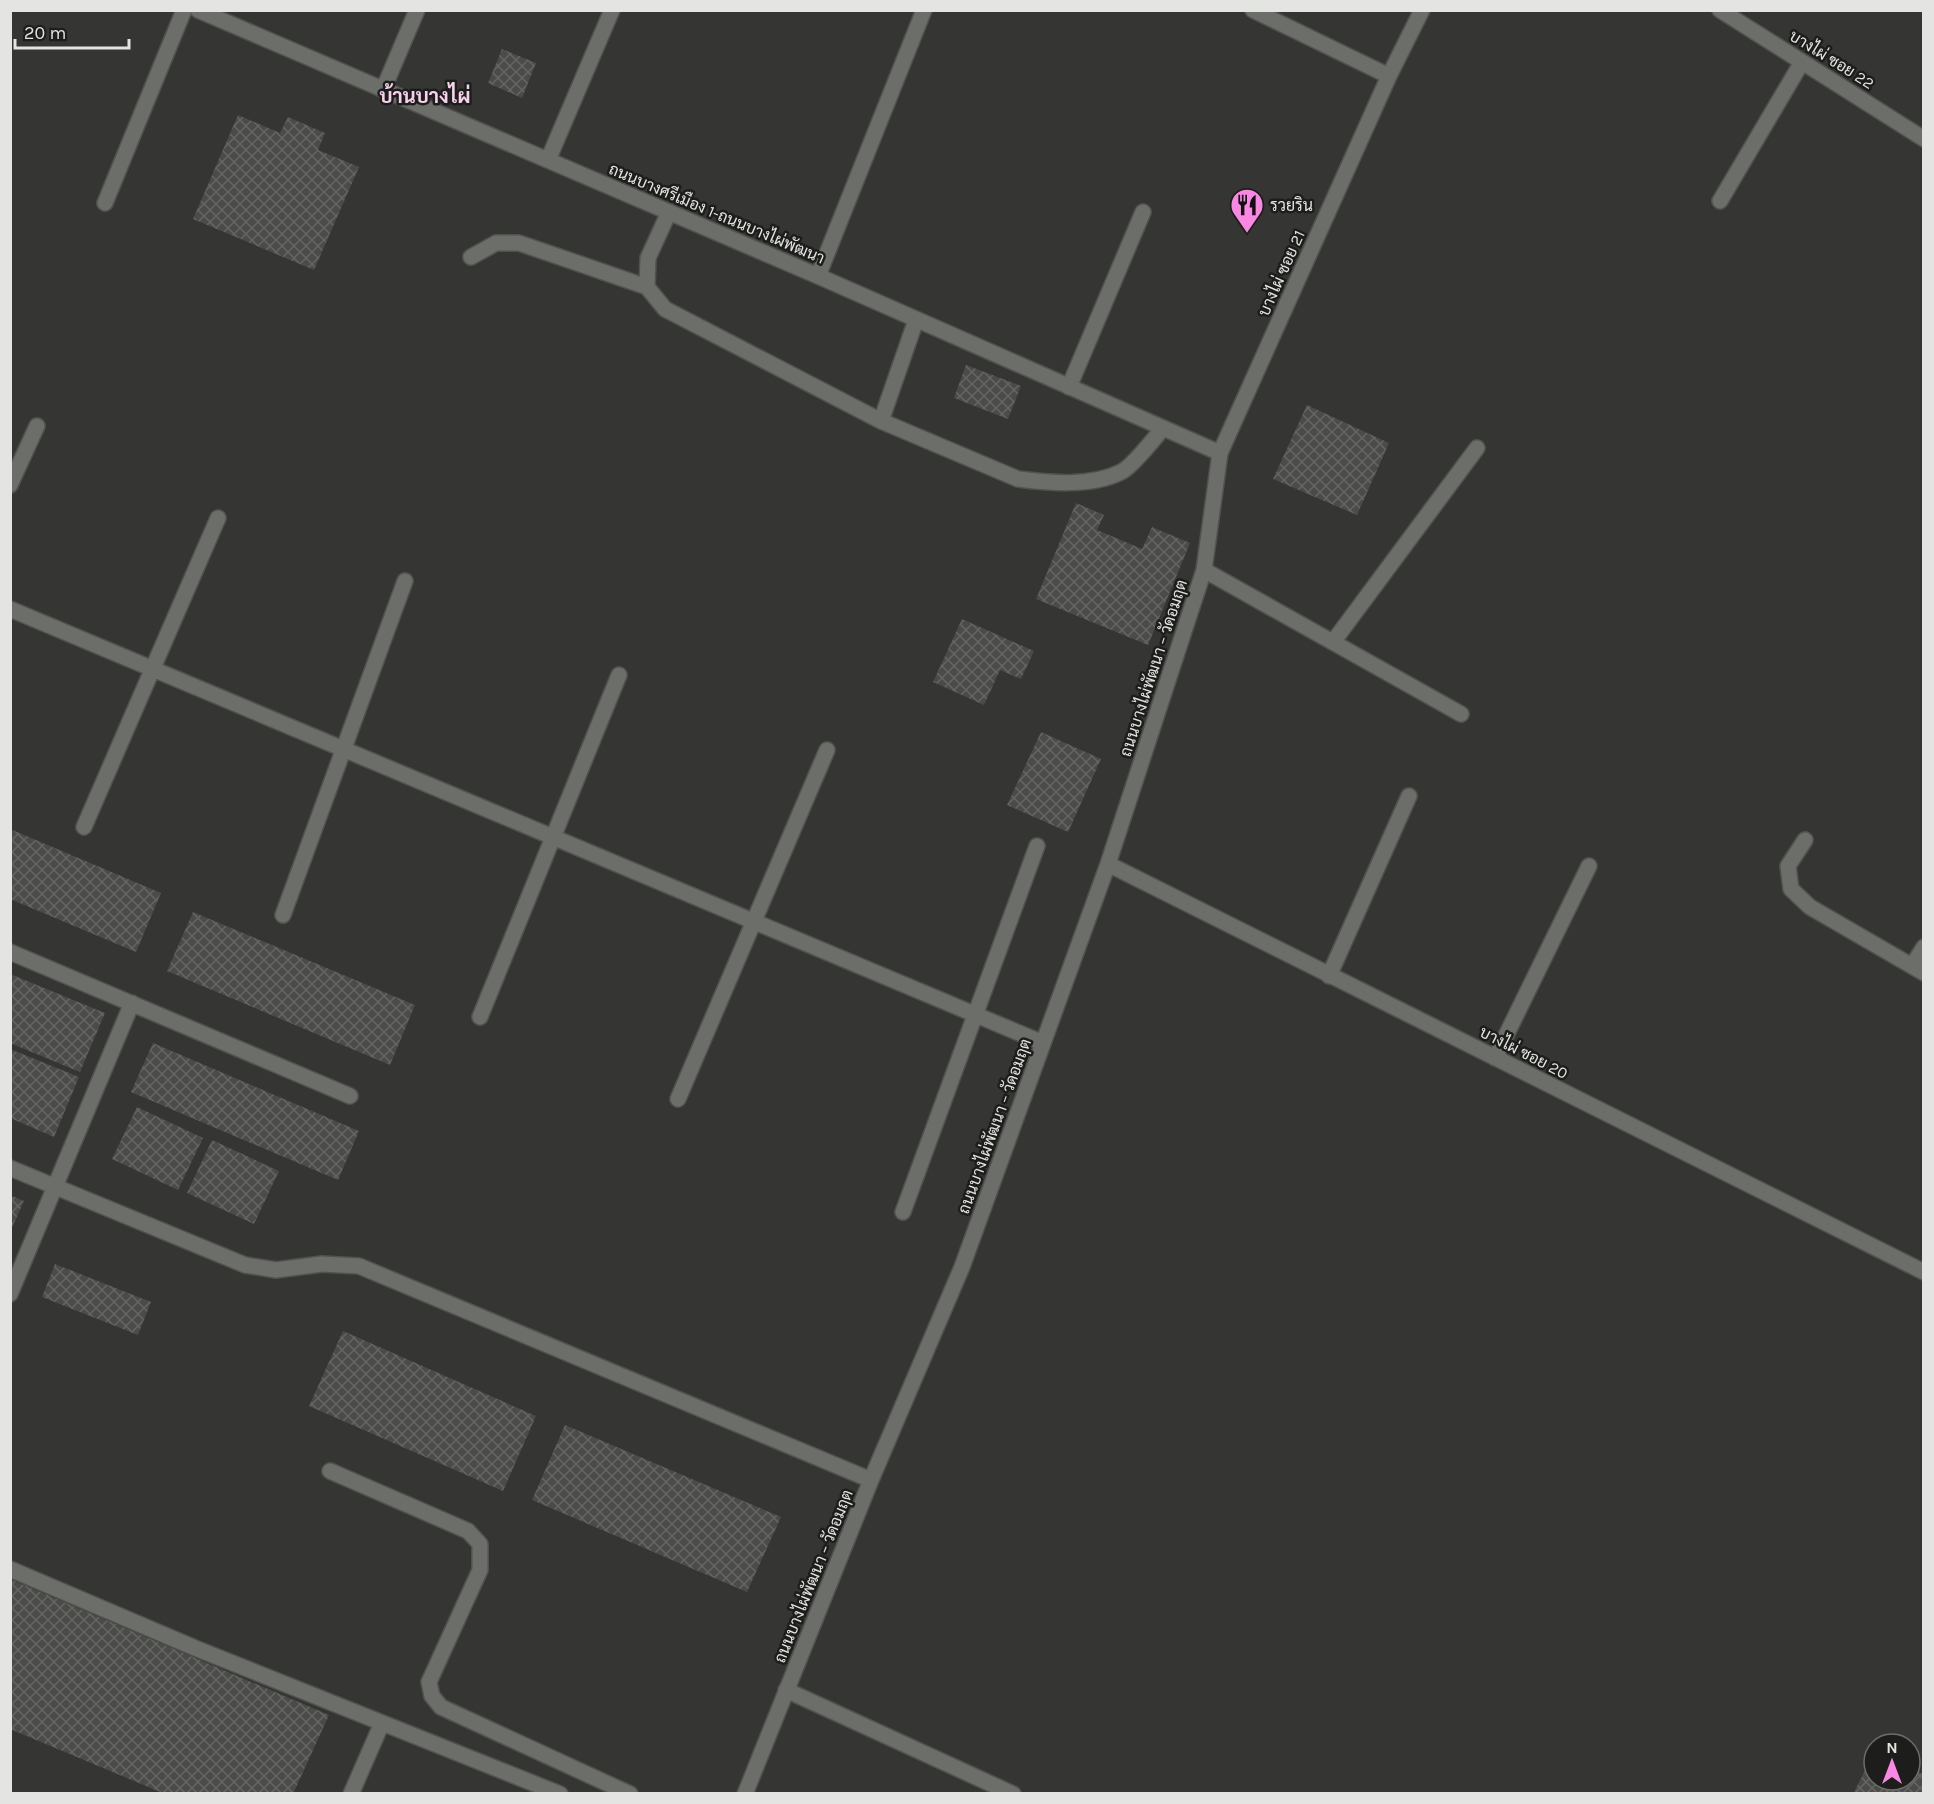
<svg xmlns="http://www.w3.org/2000/svg" width="1934" height="1804" font-family="Karla,Sarabun,sans-serif">
<style>
.building{fill:url(#building-cross-hatch)}
.lines{fill:none;stroke-linecap:round;stroke-linejoin:round}
.service-casing{stroke:#51514f;stroke-width:18}
.minor-casing{stroke:#51514f;stroke-width:18}
.service{stroke:#6c6e6a;stroke-width:15}
.minor{stroke:#6c6e6a;stroke-width:15}
.labels{text-anchor:middle;stroke-width:5;stroke-linejoin:round;paint-order:stroke}
.street-label{font-size:16px;fill:#e4e4e2;stroke:#1d1e1c}
.poi-label{font-size:16px;fill:#e4e4e2;stroke:#1d1e1c;text-anchor:start}
.quarter-label{font-size:20px;font-weight:bold;fill:#f8d0ee;stroke:#1d1e1c}
</style>
<defs>
<pattern id="building-cross-hatch" width="8" height="8" patternUnits="userSpaceOnUse" patternTransform="scale(1.5)"><rect width="8" height="8" fill="#4b4c49"/><path d="M0 0l8 8M0 8l8-8" fill="none" stroke="#656663"/></pattern>
</defs>
<rect width="100%" height="100%" fill="#353633"/>
<!-- building -->
<path class="building" d="M502,49L536,63L522,98L488,83Z
M238,115L280,133L288,117L325,133L318,150L359,167L314,270L193,219Z
M966,365L1021,386L1008,419L954,398Z
M1307,405L1389,443L1357,515L1273,479Z
M1076,503L1104,515L1097,530L1142,549L1152,527L1190,543L1148,645L1036,599Z
M962,619L1034,651L1021,679L1000,670L984,705L933,682Z
M1041,732L1101,759L1068,832L1007,805Z
M10,829L161,893L136,952L10,899Z
M193,912L415,1005L390,1065L167,971Z
M10,974L105,1013L80,1072L10,1043Z
M153,1043L359,1131L338,1180L131,1092Z
M10,1049L79,1077L54,1137L10,1118Z
M137,1107L203,1138L178,1190L112,1159Z
M212,1140L279,1171L254,1224L187,1193Z
M10,1195L24,1201L10,1232Z
M55,1264L151,1302L138,1335L42,1297Z
M343,1331L536,1416L503,1491L309,1406Z
M565,1425L781,1517L747,1592L532,1500Z
M10,1579L329,1715L293,1794H165L10,1729Z
M1874,1753V1780H1910V1768L1924,1774V1794H1853Z"/>
<g class="lines">
<!-- service casing -->
<g class="service-casing">
<path id="service" d="M669,212L648,258L647,287L665,309L881,421L1018,479C1050,483 1091,487 1121,472C1132,467 1154,439 1163,428
M471,257L496,243H519L647,287
M818,276L924,10
M1069,387L1143,212
M881,421L916,320
M1912,966L1924,947
M1329,976L1409,796
M10,1569L195,1648L560,1794
M786,1690L1013,1794
M351,1794L382,1723"/>
</g>
<!-- minor casing -->
<g class="minor-casing">
<path id="minor" d="M198,10L818,276L1220,453
M1253,10L1389,76
M1720,10L1924,139
M383,90L417,10
M548,160L612,10
M1720,201L1802,62
M105,203L184,10
M10,485L37,426
M1204,570L1461,714
M10,609L1043,1043
M1333,642L1477,448
M84,827L218,518
M1805,840L1788,866L1791,889L1810,907L1924,973
M1108,864L1924,1272
M283,915L405,581
M10,952L350,1096
M480,1017L619,675
M1495,1058L1589,866
M678,1099L827,750
M10,1168L245,1265L276,1270L322,1264L359,1266L871,1480
M903,1212L1037,846
M10,1294L132,1003
M330,1471L468,1531L480,1544V1570L429,1682L432,1696L441,1707L630,1794
M745,1794L871,1480L962,1267L1108,864L1204,570L1220,453L1389,76L1422,10"/>
</g>
<!-- service -->
<use href="#service" class="service"/>
<!-- minor -->
<use href="#minor" class="minor"/>
</g>
<!-- icons -->
<defs>
<g id="restaurant-pin" transform="scale(1.725)"><path d="M0 17L-7.5 6A9.5 9.5 0 1 1 7.5 6Z" fill="#fb87e5" stroke="#1d1e1c"/><path d="M-5-6h1v4h1v-4h1v4h1v-4h1v5L-1.5 .5V6h-2V.5L-5-1ZM5-6V6H3V1.5H1.5Q1.5-4 5-6Z" fill="#111"/></g>
</defs>
<g fill-rule="evenodd">
<use href="#restaurant-pin" x="1247" y="205"/>
</g>
<g class="labels">
<!-- street labels -->
<g class="street-label">
<text transform="translate(1832 59) rotate(32)" y="6">บางไผ่ ซอย 22</text>
<text transform="translate(717 213) rotate(23)" y="6">ถนนบางศรีเมือง 1-ถนนบางไผ่พัฒนา</text>
<text transform="translate(1281 273) rotate(-66)" y="6">บางไผ่ ซอย 21</text>
<text transform="translate(1153 668) rotate(-72)" y="6">ถนนบางไผ่พัฒนา – วัดอมฤต</text>
<text transform="translate(1524 1052) rotate(27)" y="6">บางไผ่ ซอย 20</text>
<text transform="translate(994 1126) rotate(-70)" y="6">ถนนบางไผ่พัฒนา – วัดอมฤต</text>
<text transform="translate(813 1576) rotate(-68)" y="6">ถนนบางไผ่พัฒนา – วัดอมฤต</text>
</g>
<!-- poi labels -->
<g class="poi-label">
<text x="1270" y="211">รวยริน</text>
</g>
<!-- quarter labels -->
<g class="quarter-label">
<text x="425" y="103">บ้านบางไผ่</text>
</g>
</g>
<!-- border -->
<rect width="1934" height="1804" fill="none" stroke="#e4e4e2" stroke-width="24"/>
<!-- north arrow -->
<g transform="translate(1892 1762)"><circle r="28" fill="#1d1e1c" stroke="#6d6d6b" stroke-width="1.5"/>
<path d="M0-4.5L10 22L0 15L-10 22Z" fill="#fb87e5"/>
<text y="-9" font-size="16" font-weight="bold" text-anchor="middle" fill="#e4e4e2">N</text>
</g>
<!-- scale -->
<path d="M15 39v9h114v-9" fill="none" stroke="#e4e4e2" stroke-width="3"/>
<text x="24" y="39" font-size="18" fill="#e4e4e2" stroke="#1d1e1c" stroke-width="4.5" paint-order="stroke">20 m</text>
</svg>
